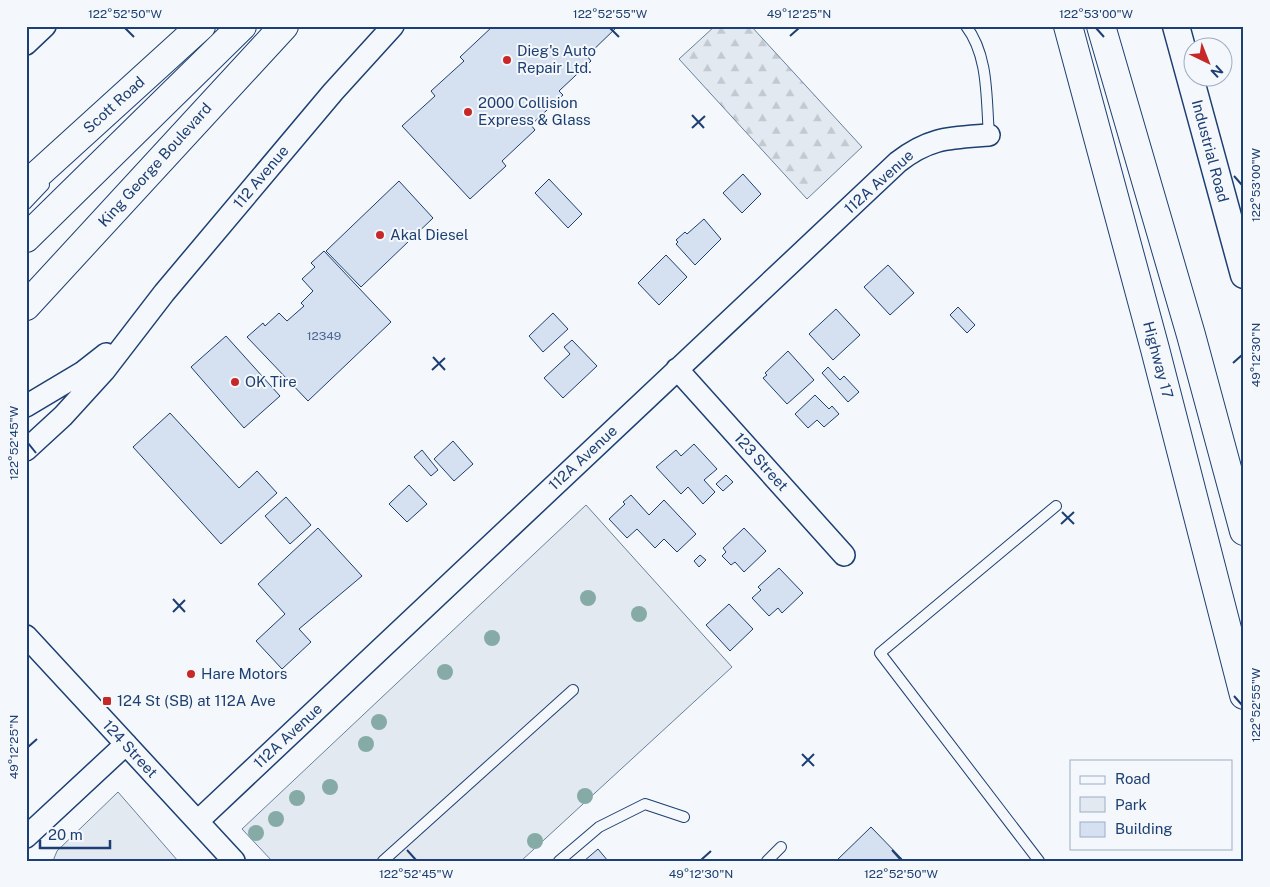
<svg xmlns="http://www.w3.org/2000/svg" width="1270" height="887" font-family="'Public Sans',sans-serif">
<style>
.green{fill:#e3e9f0;stroke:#687fa3}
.forest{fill:url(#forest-firs);stroke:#687fa3}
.building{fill:#d5e0f0;stroke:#1d3f73}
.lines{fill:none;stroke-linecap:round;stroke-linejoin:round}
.service-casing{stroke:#1d3f73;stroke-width:12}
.minor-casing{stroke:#1d3f73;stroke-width:24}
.tertiary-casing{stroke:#1d3f73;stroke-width:29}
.secondary-casing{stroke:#1d3f73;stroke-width:30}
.primary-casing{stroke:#1d3f73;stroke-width:30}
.motorway-casing{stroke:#1d3f73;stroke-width:30}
.service{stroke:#f4f7fb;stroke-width:10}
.minor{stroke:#f4f7fb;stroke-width:21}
.tertiary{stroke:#f4f7fb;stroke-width:26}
.secondary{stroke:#f4f7fb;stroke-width:28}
.primary{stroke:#f4f7fb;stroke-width:28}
.motorway{stroke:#f4f7fb;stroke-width:28}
.tree{fill:#86aba6}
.ticks{fill:none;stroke:#1d3f73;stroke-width:2}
.poi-dot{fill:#c62828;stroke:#f4f7fb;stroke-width:2}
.labels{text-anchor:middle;stroke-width:4;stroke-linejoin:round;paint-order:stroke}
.number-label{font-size:12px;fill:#4b6792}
.poi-label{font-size:15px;fill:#1d3f73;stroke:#f4f7fb;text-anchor:start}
.street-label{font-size:15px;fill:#1d3f73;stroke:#f4f7fb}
.neatline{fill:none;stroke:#1d3f73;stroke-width:2}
.ticks-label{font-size:12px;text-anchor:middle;fill:#1d3f73}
</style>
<defs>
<pattern id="forest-firs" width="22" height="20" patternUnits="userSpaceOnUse" patternTransform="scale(1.25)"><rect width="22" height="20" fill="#e3e9f0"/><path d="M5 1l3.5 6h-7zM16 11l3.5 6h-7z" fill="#c2c9d1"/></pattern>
</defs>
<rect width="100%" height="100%" fill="#f4f7fb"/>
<!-- green -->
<path class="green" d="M586,505L732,667L521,861H272L242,829Z
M118,792L178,861H53L57,851Z"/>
<!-- forest -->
<path class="forest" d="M715,26H751L862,147L807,199L679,59Z"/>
<!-- building -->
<path class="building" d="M493,26H618L587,56L591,61L559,91L563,95L531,125L535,130L502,161L506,166L470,199L402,126L435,96L431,91L464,61L460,57Z
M743,174L761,194L742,213L723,193Z
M549,179L582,214L568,228L535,193Z
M399,181L433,218L361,287L326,251Z
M704,219L721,239L695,265L676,244L678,242L676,240L685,232L687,234Z
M324,251L391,322L308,401L247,337L263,323L265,326L279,313L287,321L304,306L301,303L313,291L302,279L315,267L311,263Z
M666,255L687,277L659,305L638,283Z
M888,265L914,293L890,315L864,287Z
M958,307L975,325L967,333L950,315Z
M836,309L860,335L833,360L809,334Z
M553,313L568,329L543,352L529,336Z
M226,336L280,396L244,428L191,367Z
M572,340L597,366L563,398L544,378L570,354L564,347Z
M788,351L814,380L787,404L763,378L767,375L765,373Z
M828,367L840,380L844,376L859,392L848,402L822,373Z
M815,395L829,409L832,406L839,414L824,427L817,420L808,428L795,414Z
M170,413L239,488L257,471L277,493L221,544L133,447Z
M453,441L473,464L454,481L434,459Z
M694,444L717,469L704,480L715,492L703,504L688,487L681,494L656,467L676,450L681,456Z
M422,450L438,470L431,476L414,457Z
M726,475L733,482L723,491L716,484Z
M409,485L427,504L407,522L389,504Z
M631,495L649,515L664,500L696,534L677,552L664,539L655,548L637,529L627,538L609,519L625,504L623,502Z
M286,497L311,525L290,544L265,516Z
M318,528L362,576L299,629L311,642L282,669L256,641L285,614L258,584Z
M744,528L766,551L744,572L735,562L731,565L722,556L726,552L723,548Z
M700,555L706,560L699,567L694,561Z
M779,568L803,593L782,613L778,608L769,616L752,598L761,590L758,587Z
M729,604L753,629L730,651L706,625Z
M871,827L904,861H836Z
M598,849L608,861H584Z"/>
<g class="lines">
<!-- service casing -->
<g class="service-casing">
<path id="service" d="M966,26C989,56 986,99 989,135
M26,204L44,185
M383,861L573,690
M559,861L599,827L645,804L684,817
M767,861L781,847
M1039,861L880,653L1056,506"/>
</g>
<!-- minor casing -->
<g class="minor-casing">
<path id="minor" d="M26,44L45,26
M677,369L844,555
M26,406L83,372L106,354
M26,450L63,416L104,371L164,293L333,92L393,26
M26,636L234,861
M198,821L898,162C930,137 950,138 989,135
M26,837L126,744"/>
</g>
<!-- tertiary casing -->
<g class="tertiary-casing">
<path id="tertiary" d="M1176,26L1244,275"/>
</g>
<!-- secondary casing -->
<g class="secondary-casing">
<path id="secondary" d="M26,185L201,26"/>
</g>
<!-- primary casing -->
<g class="primary-casing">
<path id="primary" d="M26,238L242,26
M26,306L284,26"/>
</g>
<!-- motorway casing -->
<g class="motorway-casing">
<path id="motorway" d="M1068,26L1155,349L1244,695
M1101,26L1191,335L1244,531"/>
</g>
<!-- service -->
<use href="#service" class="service"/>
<!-- minor -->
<use href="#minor" class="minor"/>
<!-- tertiary -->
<use href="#tertiary" class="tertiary"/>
<!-- secondary -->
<use href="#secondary" class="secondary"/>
<!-- primary -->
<use href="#primary" class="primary"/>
<!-- motorway -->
<use href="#motorway" class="motorway"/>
</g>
<!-- trees -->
<g class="tree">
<circle cx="588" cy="598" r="8"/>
<circle cx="639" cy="614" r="8"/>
<circle cx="492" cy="638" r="8"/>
<circle cx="445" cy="672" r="8"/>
<circle cx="379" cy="722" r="8"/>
<circle cx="366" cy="744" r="8"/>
<circle cx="330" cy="787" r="8"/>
<circle cx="585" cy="796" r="8"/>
<circle cx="297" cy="798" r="8"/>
<circle cx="276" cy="819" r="8"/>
<circle cx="256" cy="833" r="8"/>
<circle cx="535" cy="841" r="8"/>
</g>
<!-- ticks -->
<path class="ticks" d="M125,28L134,37M610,28L619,37M1096,28L1104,37M790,36L799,28M692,115L704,128M692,128L705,116M1234,176L1242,185M433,357L445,370M1233,363L1242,355M432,370L445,358M28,443L36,453M1062,512L1074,524M1061,524L1074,512M173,599L185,612M173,612L185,600M1234,696L1242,705M28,747L37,739M802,754L814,766M802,766L814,754M407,850L416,860M892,850L901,860M701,860L711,851"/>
<!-- markers -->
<g class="poi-dot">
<circle cx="507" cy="60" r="5"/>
<circle cx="468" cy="112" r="5"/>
<circle cx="380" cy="235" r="5"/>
<circle cx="235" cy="382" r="5"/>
<circle cx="191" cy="674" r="5"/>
<rect x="102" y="696" width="10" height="10" rx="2.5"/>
</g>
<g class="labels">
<!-- number labels -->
<g class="number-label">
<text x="324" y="340">12349</text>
</g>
<!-- poi labels -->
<g class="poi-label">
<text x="517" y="56">Dieg's Auto<tspan x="517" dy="17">Repair Ltd.</tspan></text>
<text x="478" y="108">2000 Collision<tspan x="478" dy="17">Express &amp; Glass</tspan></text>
<text x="390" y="240">Akal Diesel</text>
<text x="245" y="387">OK Tire</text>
<text x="201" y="679">Hare Motors</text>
<text x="117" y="706">124 St (SB) at 112A Ave</text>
</g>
<!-- street labels -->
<g class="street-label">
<text transform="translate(114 105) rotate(-42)" y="5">Scott Road</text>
<text transform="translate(1210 151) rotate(75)" y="5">Industrial Road</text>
<text transform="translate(155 165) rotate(-48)" y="5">King George Boulevard</text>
<text transform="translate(261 177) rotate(-50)" y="5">112 Avenue</text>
<text transform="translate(879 182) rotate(-42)" y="5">112A Avenue</text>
<text transform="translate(1158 360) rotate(75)" y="5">Highway 17</text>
<text transform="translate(583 458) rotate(-43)" y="5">112A Avenue</text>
<text transform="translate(761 462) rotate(48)" y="5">123 Street</text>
<text transform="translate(288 736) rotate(-43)" y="5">112A Avenue</text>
<text transform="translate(130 749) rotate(47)" y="5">124 Street</text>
</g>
</g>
<!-- border -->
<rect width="1270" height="887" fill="none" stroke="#f4f7fb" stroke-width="55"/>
<!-- legend -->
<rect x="1070" y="760" width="162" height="90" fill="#f4f7fb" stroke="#9eadc5"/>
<rect x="1080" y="776" width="25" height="8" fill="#f4f7fb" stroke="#9eadc5"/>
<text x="1115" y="784" font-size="15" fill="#1d3f73">Road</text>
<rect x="1080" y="797" width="25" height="15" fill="#e3e9f0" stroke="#9eadc5"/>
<text x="1115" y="810" font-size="15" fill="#1d3f73">Park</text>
<rect x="1080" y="822" width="25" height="15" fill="#d5e0f0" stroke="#9eadc5"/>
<text x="1115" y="834" font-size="15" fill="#1d3f73">Building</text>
<!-- north arrow -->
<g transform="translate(1208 62) rotate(137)"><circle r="24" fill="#f4f7fb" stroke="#9eadc5"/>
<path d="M0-4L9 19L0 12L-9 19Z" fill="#c62828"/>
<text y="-8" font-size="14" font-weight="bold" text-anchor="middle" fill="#1d3f73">N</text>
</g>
<!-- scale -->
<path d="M40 840v8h70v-8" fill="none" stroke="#1d3f73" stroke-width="2.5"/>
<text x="48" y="840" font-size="15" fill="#1d3f73" stroke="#f4f7fb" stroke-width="4" paint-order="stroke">20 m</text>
<rect x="28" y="28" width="1214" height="832" class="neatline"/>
<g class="ticks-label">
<text x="125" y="18">122°52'50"W</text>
<text x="610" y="18">122°52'55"W</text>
<text x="799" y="18">49°12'25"N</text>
<text x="1096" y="18">122°53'00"W</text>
<text transform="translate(1256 185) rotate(-90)" y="4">122°53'00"W</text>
<text transform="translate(1256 355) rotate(-90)" y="4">49°12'30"N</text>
<text transform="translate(14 443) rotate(-90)" y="4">122°52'45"W</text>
<text transform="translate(1256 705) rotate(-90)" y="4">122°52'55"W</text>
<text transform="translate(14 747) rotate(-90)" y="4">49°12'25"N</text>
<text x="416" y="878">122°52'45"W</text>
<text x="701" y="878">49°12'30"N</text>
<text x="901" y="878">122°52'50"W</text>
</g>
</svg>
